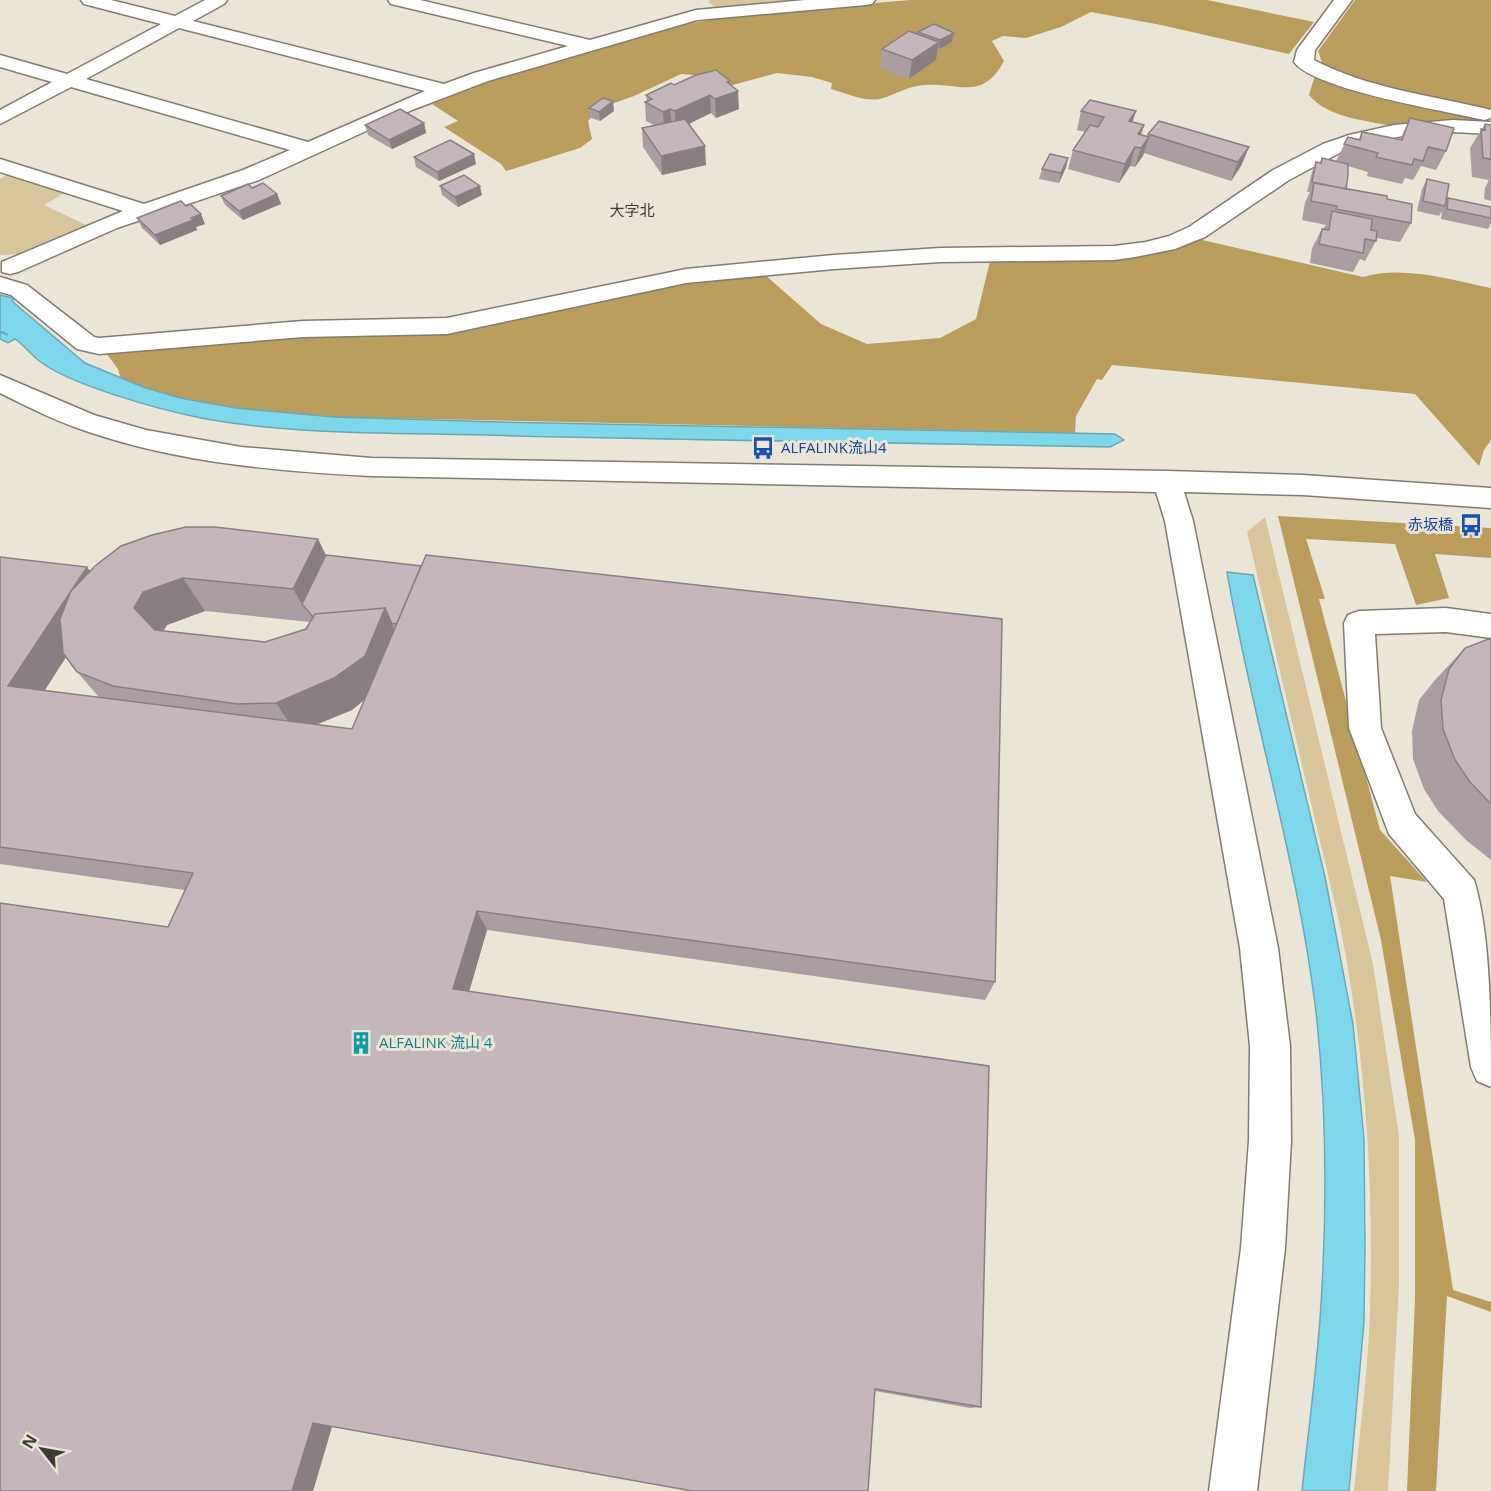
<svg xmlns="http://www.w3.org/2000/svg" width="1491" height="1491" font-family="'Open Sans','Noto Sans JP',sans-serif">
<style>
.green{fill:#d8c59b}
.forest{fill:#ba9d5d}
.water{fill:#7ed7eb;stroke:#6ba8b5;stroke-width:1.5}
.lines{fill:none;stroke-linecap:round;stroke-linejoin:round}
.minor-casing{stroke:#817b70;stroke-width:3}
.minor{fill:#fff;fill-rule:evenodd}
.wall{fill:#a99da1;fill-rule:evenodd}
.shaded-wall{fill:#897f83}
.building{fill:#c4b6bb;stroke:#897f83;stroke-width:1.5}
.labels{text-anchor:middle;stroke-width:6;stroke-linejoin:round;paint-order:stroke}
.far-quarter-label{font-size:15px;fill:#3e3b36;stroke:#ebe5d8}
.transit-label{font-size:15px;fill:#164399;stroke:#ebe5d8;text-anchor:start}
.culture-label{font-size:15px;fill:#0d838f;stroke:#ebe5d8;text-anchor:start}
</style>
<rect width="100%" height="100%" fill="#ebe5d8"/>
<!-- green -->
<path class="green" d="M710,0H803L717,9L708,2Z
M8,174L66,192L44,205L86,225L17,254L0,255V179Z
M1265,517L1373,964L1399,1136V1284L1388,1491H1354C1360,1431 1368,1370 1370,1310C1374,1182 1365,1055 1341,930L1247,532Z"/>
<!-- forest -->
<path class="forest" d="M910,0H1207L1314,22L1289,54L1161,25L1091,12L1061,27L1026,38L1003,36L992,41L1004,61C982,102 959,82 924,85C908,86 895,95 880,99C865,102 845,93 831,89L832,83L812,77L777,73L718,89L694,75L681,74L634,96L600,108L588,121L592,139L580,148L506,171L501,164L444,127L458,121L432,104L492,81L681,25L737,15Z
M1355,0H1491V111C1460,101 1338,84 1323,64C1321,62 1320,55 1318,51Z
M1315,75C1337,86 1361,95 1386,100C1420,106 1454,109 1487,122H1431L1407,127H1397C1370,121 1327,118 1309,95Z
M1198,239L1363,277C1403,265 1451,280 1491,288V440L1484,450L1479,466L1415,394L1112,365L1102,380L1097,379L1076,416L1075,433L335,417L236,408L180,398L121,380L118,369L106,353L192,341L427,332L673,285L764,274L821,324L867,344L940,338L976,319L990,261L1132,256L1171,250Z
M1278,516L1491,528V558L1435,554L1449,598L1416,605L1395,544L1306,539L1325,599H1319L1380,830L1427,882L1390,876L1453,1290L1491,1302V1312L1447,1296L1436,1491H1407L1415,1299V1140L1381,940Z"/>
<!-- water -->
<path class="water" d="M0,295L13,298V302L85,363L143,387L180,398L236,408L335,417L500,422L1115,434L1124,440L1110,447C912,445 715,441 518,436C416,432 301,437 201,418C161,410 69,385 38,360C31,354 25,347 18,341L15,339L8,343L0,339V332L8,335L0,331Z
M1227,572L1253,575L1325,877L1353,1024L1364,1139L1365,1245L1364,1322L1349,1491H1302C1309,1423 1319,1355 1322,1287C1327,1198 1326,1109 1317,1021C1300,869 1253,722 1227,572Z"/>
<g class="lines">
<!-- minor casing -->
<g class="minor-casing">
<path id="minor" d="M81,0H111L175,16L205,0H227L224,4L193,21L444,84L474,73L568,46L391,4L388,0H420L590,40L696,10L805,0H875L872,4L866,5L697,20L488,81L412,110L259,180L117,228L18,272L10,274L2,272V262L123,211L0,172V159L144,204L243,170L290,150L71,87L0,124V110L52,82L0,67V55L67,74L161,24L84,4ZM179,28L425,91L308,142L86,79Z
M1334,0H1352L1315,50L1314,60C1369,89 1431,95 1491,110V118L1484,120C1447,111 1314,90 1294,62L1297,50Z
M1453,120L1491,122V134L1453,132L1413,134L1377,141L1345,150L1289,180L1205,237L1175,249L1135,257L1114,260L940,262L834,269L686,283L447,334L303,337L99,354L77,349L11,295L0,292V277L27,285L94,337L99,338L303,321L447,318L686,269L834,255L940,248L1114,246L1146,242L1169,236L1189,227L1273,170L1323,144L1349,135L1394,125Z
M0,375L94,415L146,430L241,447L371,458L1167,471L1303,475L1491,488V508L1303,495L1184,492L1193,521L1278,948L1290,1046L1291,1141L1285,1248L1257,1491H1209L1241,1248L1249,1141L1250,1046L1240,948L1165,521L1156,492L371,476C277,471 182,463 92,433C60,423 30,408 0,393Z
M1446,608L1491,614V638L1446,632L1375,634L1381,728L1415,814L1474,880C1491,935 1491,1026 1491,1087L1477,1081L1471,1067L1444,899L1389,834L1349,728L1344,623L1348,615L1359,611Z"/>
</g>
<!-- minor -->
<use href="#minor" class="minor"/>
</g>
<!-- wall -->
<path class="wall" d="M918,32L954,33L952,42L939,49H938L936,60L909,79L880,68L882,49L918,35Z
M730,81V85L739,109L716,118L711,113L689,124L706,165L662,175L643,147L642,128L654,125L646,121L645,102L647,101L646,95L674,85Z
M589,108L614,111L600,121L591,118Z
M1081,111H1136L1132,122L1144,125L1141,135L1147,136L1148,134L1249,147L1241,166L1231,181L1144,153L1135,167L1130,166L1119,183L1068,169L1073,150L1085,132L1077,130Z
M1410,118L1446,151L1436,170L1421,166L1413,180L1405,178L1402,184L1367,176L1368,172L1348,166L1346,189L1387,199L1411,223L1400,242L1376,238V241L1365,261L1360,259L1353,272L1310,263L1312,248L1322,229H1323L1326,225L1302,220L1305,202L1310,192H1307L1312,172L1316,162L1320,163L1322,158L1336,161L1348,137L1359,139L1362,132L1400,140Z
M424,123L426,133L392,149L368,135L365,125Z
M1485,124L1491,125V201L1484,199L1485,188L1489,180L1472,177L1470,148Z
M414,157L476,164L439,181L416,167Z
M1068,158L1066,167L1059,183L1039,179L1042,169Z
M1427,179L1445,203L1448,198L1491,207V223L1488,229L1441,219L1442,211L1439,216L1417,211L1422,189Z
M440,186L482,195L458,207L442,195Z
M252,188L277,194L281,204L243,220L225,205L221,196Z
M137,218L205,224L196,227L197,230L160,245L142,228Z
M318,539L326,555L995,982L985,1000L487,930L469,991L981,1407L970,1408L875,1391L332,1427L313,1491L168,927L185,890L0,864V557L90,571ZM205,611L310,622L306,629L265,642L163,631L167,625ZM66,657L77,672L99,697L45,690ZM365,699L352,729L317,724L352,710Z
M1491,638V860L1466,840L1438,811L1424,789L1413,759L1412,731L1419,700L1435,680L1465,648Z"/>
<!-- shaded-wall -->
<path class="shaded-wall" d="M954,33L952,42L939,49L940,40Z
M939,42L936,60L909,79L912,60Z
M730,81V94L738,91L739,109L716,118L715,99L727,82Z
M710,95L711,113L676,130L675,111Z
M613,101L614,111L600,121L599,112Z
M670,109L672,127L664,131L663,112Z
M1136,111L1130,130L1129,121Z
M424,123L426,133L392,149L389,140Z
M1144,125L1138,144L1135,147L1130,166L1119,183L1125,164L1138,134Z
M1149,137L1143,156L1135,167L1141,148Z
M705,146L706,165L662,175L661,156Z
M1249,147L1241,166L1231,181L1238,162Z
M474,154L476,164L439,181L437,172Z
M1068,158L1066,167L1059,183L1061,173Z
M480,186L482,195L458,207L455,197Z
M277,194L281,204L243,220L239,211Z
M201,214L205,224L196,227L197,230L160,245L155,235Z
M318,539L334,573L302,604L293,589Z
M87,567L107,593L32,710L8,686Z
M183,578L205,611L167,625L158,640L134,608L143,592Z
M385,608L399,641L380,687L352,710L296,733L276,703Z
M477,911L487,930L465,1006L453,989Z
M313,1423H333L313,1491H292Z"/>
<!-- building -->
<path class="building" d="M934,24L954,33L940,40L918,32Z
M909,31L939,42L912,60L882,49Z
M716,70L730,81L727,82L738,91L715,99L710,95L675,111L670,109L663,112L645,102L652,99L646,95L671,83L674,85L696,75Z
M603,98L613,101L599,112L589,108Z
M1090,100L1136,111L1129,121L1144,125L1138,134L1149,137L1141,148L1135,147L1125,164L1073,150L1090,125L1098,127L1104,117L1081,111Z
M400,109L424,123L389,140L365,125Z
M1410,118L1454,128L1446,151L1428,147L1423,161L1414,159L1412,165L1376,157L1378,153L1344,144L1348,137L1360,140L1362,132L1402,140Z
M685,119L705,146L661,156L642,128Z
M1159,121L1249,147L1238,162L1148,134Z
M1485,124L1491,125V159L1483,158L1481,129L1485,130Z
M450,140L474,154L437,172L414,157Z
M1050,154L1068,158L1061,173L1042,169Z
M1322,158L1348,164V175L1346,189L1312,182L1316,162L1321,163Z
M464,175L480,186L455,197L440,186Z
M1427,179L1449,184L1445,206L1423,201Z
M263,183L277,194L239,211L221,196L248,184L252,188Z
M1314,183L1387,196V199L1412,204L1411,223L1336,209L1337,206L1311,201Z
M1448,198L1491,207V218L1447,209Z
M181,201L186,206L190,204L201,214L191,218L193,220L155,235L137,218Z
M1332,211L1372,219L1371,230L1377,231L1376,241L1365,239L1363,253L1319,244L1322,229L1329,230Z
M186,527H215L318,539L293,589L183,578L143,592L134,608L155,630L265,642L306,629L315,614L385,608L365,656L334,678L276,703L237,704L113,686L77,672L63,653L60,619L71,591L95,566L121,546L152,535Z
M326,555L421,566L397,623L392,624L385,608L315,614L313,617L302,604Z
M426,555L1002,619L995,982L477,911L453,989L989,1066L981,1407L875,1389L868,1491H692L313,1423L292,1491H0V903L168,927L193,873L0,847V557L87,567L8,686L352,729Z
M1491,638V804L1470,782L1455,760L1443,729L1441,700L1449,669L1465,648Z"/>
<!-- icons -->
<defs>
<g id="bus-bare" transform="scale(1.8)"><path d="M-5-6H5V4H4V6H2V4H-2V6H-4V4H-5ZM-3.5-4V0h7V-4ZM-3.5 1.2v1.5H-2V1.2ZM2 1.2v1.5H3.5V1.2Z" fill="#1a4fb4" stroke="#ebe5d8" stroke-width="2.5" paint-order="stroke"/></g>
<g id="building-bare" transform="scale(1.8)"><path d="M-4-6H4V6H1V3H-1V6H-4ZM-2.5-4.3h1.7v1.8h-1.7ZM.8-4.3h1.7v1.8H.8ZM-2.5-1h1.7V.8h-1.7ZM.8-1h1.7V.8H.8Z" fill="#0f9aa8" stroke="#ebe5d8" stroke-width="2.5" paint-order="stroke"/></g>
</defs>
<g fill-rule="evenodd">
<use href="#bus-bare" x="763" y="448"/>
<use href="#bus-bare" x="1471" y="525"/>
<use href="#building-bare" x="361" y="1043"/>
</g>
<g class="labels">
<!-- far-quarter labels -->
<g class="far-quarter-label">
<text x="632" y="216">大字北</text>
</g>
<!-- transit labels -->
<g class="transit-label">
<text x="781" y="453">ALFALINK流山4</text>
<text x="1453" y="530" text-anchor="end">赤坂橋</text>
</g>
<!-- culture labels -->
<g class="culture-label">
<text x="379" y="1048">ALFALINK 流山 4</text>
</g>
</g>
<!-- north arrow -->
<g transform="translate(42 1449) rotate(301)" stroke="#ebe5d8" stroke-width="4.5" paint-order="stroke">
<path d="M0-4.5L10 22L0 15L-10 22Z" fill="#3e3b36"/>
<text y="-9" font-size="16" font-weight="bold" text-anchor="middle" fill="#3e3b36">N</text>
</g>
</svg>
